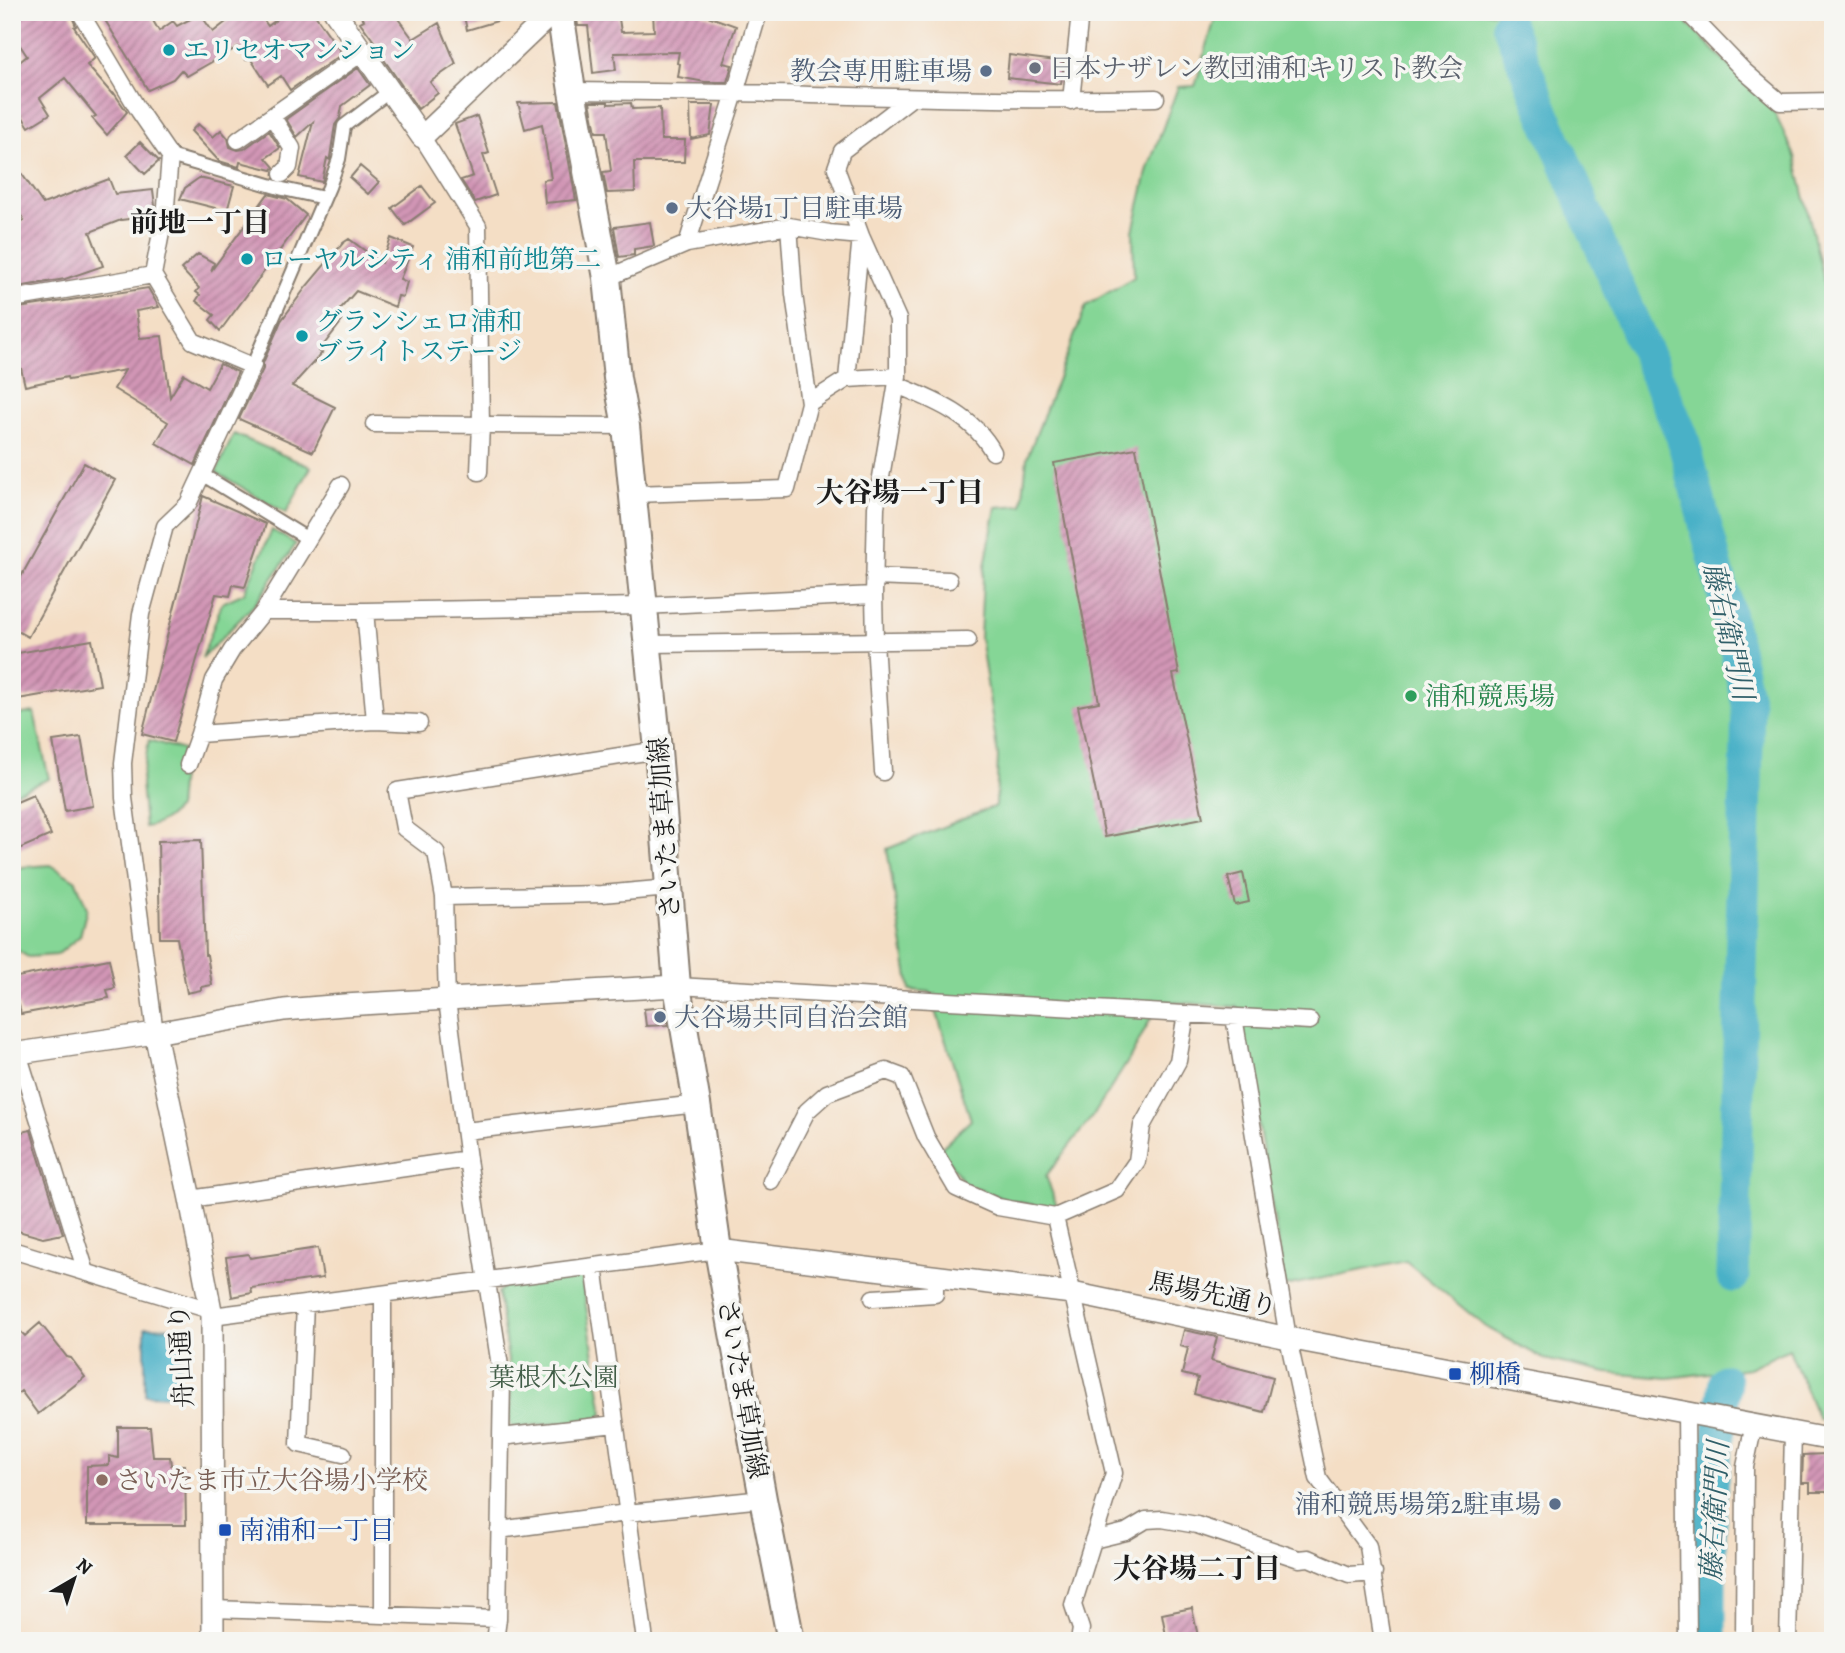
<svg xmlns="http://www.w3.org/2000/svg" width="1845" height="1653" font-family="Alegreya,'Noto Serif JP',serif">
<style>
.green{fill:#85d696;stroke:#507959;stroke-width:2}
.water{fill:#48b1c7;stroke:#326672;stroke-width:2}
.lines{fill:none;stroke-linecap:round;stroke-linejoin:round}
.river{stroke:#48b1c7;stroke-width:33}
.building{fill:url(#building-hatch)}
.pedestrian-casing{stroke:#887d70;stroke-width:16}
.minor-casing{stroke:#887d70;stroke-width:19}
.tertiary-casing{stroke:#887d70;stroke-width:24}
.primary-casing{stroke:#887d70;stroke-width:30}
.pedestrian{stroke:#fff;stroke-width:12}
.minor{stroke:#fff;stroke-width:16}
.tertiary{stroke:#fff;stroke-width:21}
.primary{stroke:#fff;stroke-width:26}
.culture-dot{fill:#0f9aa8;stroke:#f6f6f2;stroke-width:2.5}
.worship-dot{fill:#6b7280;stroke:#f6f6f2;stroke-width:2.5}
.service-dot{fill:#5c6f8a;stroke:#f6f6f2;stroke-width:2.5}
.leisure-dot{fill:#2e9e5b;stroke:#f6f6f2;stroke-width:2.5}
.transit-dot{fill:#1a4fb4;stroke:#f6f6f2;stroke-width:2.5}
.education-dot{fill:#8d6e63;stroke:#f6f6f2;stroke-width:2.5}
.labels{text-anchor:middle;stroke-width:7;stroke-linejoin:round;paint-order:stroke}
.culture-label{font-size:26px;fill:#0d838f;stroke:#f6f6f2;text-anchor:start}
.worship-label{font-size:26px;fill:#5b616d;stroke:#f6f6f2;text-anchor:start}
.service-label{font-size:26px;fill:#4e5e75;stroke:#f6f6f2;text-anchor:end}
.leisure-label{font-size:26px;fill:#27864d;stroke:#f6f6f2;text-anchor:start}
.street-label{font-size:26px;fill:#1c1c1c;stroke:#f6f6f2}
.transit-label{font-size:26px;fill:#164399;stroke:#f6f6f2;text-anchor:start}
.park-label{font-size:26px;fill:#415d47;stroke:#f6f6f2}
.education-label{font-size:26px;fill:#785e54;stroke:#f6f6f2;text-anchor:start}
.neighbourhood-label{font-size:28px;font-weight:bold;fill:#1c1c1c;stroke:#f6f6f2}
.water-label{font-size:28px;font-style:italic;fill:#305f69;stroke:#f6f6f2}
</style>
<defs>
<pattern id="building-hatch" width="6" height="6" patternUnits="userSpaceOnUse" patternTransform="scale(1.75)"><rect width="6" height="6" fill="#d296b6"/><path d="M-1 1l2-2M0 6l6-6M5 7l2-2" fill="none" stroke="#aa7a93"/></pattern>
</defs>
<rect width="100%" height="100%" fill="#f6f6f2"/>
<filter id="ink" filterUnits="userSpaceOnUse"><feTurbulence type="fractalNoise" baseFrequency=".0143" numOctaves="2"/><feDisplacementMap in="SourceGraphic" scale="14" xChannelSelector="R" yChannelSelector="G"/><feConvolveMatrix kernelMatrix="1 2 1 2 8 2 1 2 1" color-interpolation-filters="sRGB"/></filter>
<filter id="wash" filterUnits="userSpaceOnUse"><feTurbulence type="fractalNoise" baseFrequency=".00686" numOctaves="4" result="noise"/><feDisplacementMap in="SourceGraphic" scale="28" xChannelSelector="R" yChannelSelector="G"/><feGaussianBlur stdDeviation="1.57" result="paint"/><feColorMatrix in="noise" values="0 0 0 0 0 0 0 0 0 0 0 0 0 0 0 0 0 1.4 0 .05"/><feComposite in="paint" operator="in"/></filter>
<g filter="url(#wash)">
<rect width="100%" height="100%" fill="#f4dec5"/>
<!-- green -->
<path class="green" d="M1217,12H1676L1772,108L1795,156L1833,320V1423L1818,1419L1789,1349L1749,1368L1668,1378L1607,1373L1544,1359L1486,1327L1406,1261L1285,1286L1241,1018L1237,1007L1160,1001L1130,1058L1095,1113L1046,1176L1058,1209L1009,1201L965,1184L940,1149L971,1120L930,992L910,990L887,849L996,806L998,756L980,637L983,577L996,507L1022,505L1027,458L1086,306L1134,277L1133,231L1148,168L1178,87L1195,86Z
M234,434L311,467L286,513L216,472Z
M272,530L296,544L255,604L202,658L222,603L244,593Z
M34,712L49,779L12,794V716Z
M149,740L183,750L178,808C168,818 159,825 145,827L141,783Z
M51,865L76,881L87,908L80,936L57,955L28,957L12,947V875L22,867Z
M577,1277L582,1280L603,1413L600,1418L513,1428L510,1424L511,1380L498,1293L504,1286Z"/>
<!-- water -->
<path class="water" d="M145,1327L180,1328L179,1396L145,1395Z"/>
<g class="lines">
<!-- river -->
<path class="river" d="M1508,24L1544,114L1682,436L1725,599L1748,705L1733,1276
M1710,1641V1503L1725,1381"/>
</g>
<g id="blocks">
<!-- building -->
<path class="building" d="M12,12H70L76,26L74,27L95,58L87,65L112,94L114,93L127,112L107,135L92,118L96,116L65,78L40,98L50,114L29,127L12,100V68L27,56L12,33Z
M100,12H148L159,31L173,21L177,26L200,14L213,32L239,12H258L268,26L287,12H313L342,54L290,90L281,76L268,85L250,58L246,60L238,47L187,76L181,70L173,79L148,90Z
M358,12H393L413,39L439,23L456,64L430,82L438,93L418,109L376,48L378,47L360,22L364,20Z
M463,12H514V16L467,30Z
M576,12H618L621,32L654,31L653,12H702V14L736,26L723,63L732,65L727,82H705L678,77L680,64L677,63L679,52L614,53L616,70L593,73L588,26H578Z
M1009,55L1064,62L1061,84L1007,78Z
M358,68L370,85L342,106L340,118L335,125L330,157V160L327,158L322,182L299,177L313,122L297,137L286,119Z
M558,102L576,200L545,203L543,180L551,179L542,124L525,129L518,103Z
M590,102H608V104L631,103L632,109L660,108L661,140H685L684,162H634L635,192L607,193L603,172L611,171L606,132H596Z
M690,105H714L710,135L691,139Z
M477,116L489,153L483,155L496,195L475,202L461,180L473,176L455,124Z
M198,124L213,137L221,130L228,138L230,147L238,150L244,149L269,131L280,148L266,158L274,167L272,170L240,162L239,167L219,161L191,131Z
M140,142L159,161L145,174L127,155Z
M12,160L43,204L109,179L115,194L153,190L155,206L153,216L121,220L90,232L103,266L65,279L12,288V228L24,220L12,203Z
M360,166L379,182L368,194L350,178Z
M199,178L234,186L227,211L180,199L185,188Z
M422,186L435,203L405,225L392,208Z
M268,194L287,199L306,215L220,331L210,320L214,315L196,301L200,295L196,292L199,288L181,269L198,254L214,263L211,271Z
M650,222L654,246L634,249V255L619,257L614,227Z
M391,238L413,247L400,279L407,282L403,297L398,296L395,307L356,291L334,316L342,321L319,351L322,353L292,386L335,407L313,452L239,419L263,369V363L281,321L306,287L343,243L349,239L382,263Z
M148,288L159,307L136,311L140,338L162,336L170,397L184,374L207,388L220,364L238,372L195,465L156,443L168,422L114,389L125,370L68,380L67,377L25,386L21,368L12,370V309Z
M1136,448L1179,673L1173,674L1203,818L1105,837L1078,706L1099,702L1054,463Z
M84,463L115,480L28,637L12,628V593Z
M203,496L266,524L245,587L233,585L230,596L216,594L173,742L142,734Z
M92,640L100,685L12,700V654Z
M81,737L93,806L65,811L53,741Z
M33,795L51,835L12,852V804Z
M201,840L205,955H207L212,985L201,987V990L187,993L177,938H160L158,841Z
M1243,873L1249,902L1235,905L1228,877Z
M109,959L115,988L107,990L109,998L21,1014L19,1005L12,1006V978Z
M665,1007L668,1025L646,1026L644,1009Z
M31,1130L36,1148L63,1234L43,1238L18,1231L12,1218V1165L18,1164L12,1141V1134Z
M318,1248L323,1278L251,1288L252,1293L232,1297L226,1257L248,1254L250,1258Z
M40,1323L67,1357L71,1358L85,1377L38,1414L21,1391L12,1398V1337L20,1331L25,1336Z
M1184,1330L1217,1337L1211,1361L1273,1377L1264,1412L1194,1394L1198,1378L1182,1374L1188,1348L1180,1346Z
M118,1427H150L153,1457H170L171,1465H185L186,1525H87V1466L109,1465V1456L118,1458Z
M1826,1454L1831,1458L1833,1492H1810V1483H1802L1803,1455Z
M1192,1608L1199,1641H1167L1162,1614Z"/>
</g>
</g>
<g filter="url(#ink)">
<use href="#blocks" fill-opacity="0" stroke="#887d70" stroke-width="2"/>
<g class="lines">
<!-- pedestrian casing -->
<g class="pedestrian-casing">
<path id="pedestrian" d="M170,156L283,189L324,198
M253,365L329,187L339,159L344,126L390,91
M203,475L308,539"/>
</g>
<!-- minor casing -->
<g class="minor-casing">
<path id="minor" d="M80,12L139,111L170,156L166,206L153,275L193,341L252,366
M1687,12L1744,71L1780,102L1833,101
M572,91C627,92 681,92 736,93C876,96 1016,102 1156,98
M1071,101L1080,12
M422,137L478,226L481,425L479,472
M238,140L272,116
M282,174L289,167L292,148L272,116L363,52
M789,226L794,294L809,403
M687,244L789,226L829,233L861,236L847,379
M607,278L687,244L735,93L759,12
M12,299L153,275
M898,376V319L861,236L836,168L842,151L910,99
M897,385C933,400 973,415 993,452
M374,424L626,426
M341,485L264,611H365L643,606L874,595
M633,494L787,489L809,403L847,379L898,376L876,507L874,595L875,641L883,772
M874,577L949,580
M365,611L375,721
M649,644L968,640
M199,734L375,721L419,723
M188,765L199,734L214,680L232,650L264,611
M444,897L436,852L404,828L397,791L658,750
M677,986L1310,1021
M1234,1017L1288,1338L1318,1478L1368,1546L1383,1641
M155,1033L124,798L123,763L141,614L165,526L188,504L253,365
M18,1053L86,1272
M465,1131L697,1104
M771,1181L807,1111L827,1093L886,1071L902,1077L926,1137L956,1188L998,1207L1055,1217L1117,1190L1137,1161L1142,1126L1178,1061L1186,1014
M190,1199L468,1159
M1055,1217L1114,1473L1073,1605L1081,1629L1079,1641
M12,1250L210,1310
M594,1266L645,1641
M873,1298L935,1294V1276
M305,1304L299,1444L343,1454
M212,1316L718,1250
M1686,1411L1688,1641
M501,1437L615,1424
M499,1530L627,1513L763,1499
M1093,1540L1126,1532L1146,1520L1162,1519L1197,1525L1299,1559L1309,1558L1349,1575L1374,1573
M213,1609L498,1619
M383,1615V1294
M495,1641L498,1619L502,1379L468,1159L447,1000L444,897L602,894L669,888
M1744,1641L1745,1467L1754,1424
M1788,1641L1793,1432"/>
</g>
<!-- tertiary casing -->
<g class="tertiary-casing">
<path id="tertiary" d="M335,12L422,137L553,12
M155,1033L190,1199L212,1316L213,1641
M12,1054L155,1033L284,1010L344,1005L677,986
M718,1250L1072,1293L1288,1338L1833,1440"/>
</g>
<!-- primary casing -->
<g class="primary-casing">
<path id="primary" d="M560,12L572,91L607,278L617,378L626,426L658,750L677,986L697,1104L718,1250L763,1499L791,1641"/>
</g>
<!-- pedestrian -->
<use href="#pedestrian" class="pedestrian"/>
<!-- minor -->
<use href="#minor" class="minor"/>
<!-- tertiary -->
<use href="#tertiary" class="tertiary"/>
<!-- primary -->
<use href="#primary" class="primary"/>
</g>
</g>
<!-- markers -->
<g class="culture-dot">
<circle cx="169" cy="50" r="7"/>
<circle cx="247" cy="259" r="7"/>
<circle cx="302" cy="336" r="7"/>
</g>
<circle class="worship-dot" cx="1035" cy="68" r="7"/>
<g class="service-dot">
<circle cx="986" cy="71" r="7"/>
<circle cx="672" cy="208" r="7"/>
<circle cx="660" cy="1017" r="7"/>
<circle cx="1555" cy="1504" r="7"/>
</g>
<circle class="leisure-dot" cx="1411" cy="696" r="7"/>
<g class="transit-dot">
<rect x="1448" y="1367" width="14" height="14" rx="3.5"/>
<rect x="218" y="1523" width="14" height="14" rx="3.5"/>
</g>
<circle class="education-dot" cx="102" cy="1480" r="7"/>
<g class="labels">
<!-- culture labels -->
<g class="culture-label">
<text x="183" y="59">エリセオマンション</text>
<text x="261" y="268">ローヤルシティ 浦和前地第二</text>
<text x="316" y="330">グランシェロ浦和<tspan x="316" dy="30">ブライトステージ</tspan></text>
</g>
<!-- worship labels -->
<g class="worship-label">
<text x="1049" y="77">日本ナザレン教団浦和キリスト教会</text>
</g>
<!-- service labels -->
<g class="service-label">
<text x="972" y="80">教会専用駐車場</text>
<text x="686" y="217" text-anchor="start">大谷場1丁目駐車場</text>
<text x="674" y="1026" text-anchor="start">大谷場共同自治会館</text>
<text x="1541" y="1513">浦和競馬場第2駐車場</text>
</g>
<!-- leisure labels -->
<g class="leisure-label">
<text x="1425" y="705">浦和競馬場</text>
</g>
<!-- street labels -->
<g class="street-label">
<text transform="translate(664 828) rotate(-94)" y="9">さいたま草加線</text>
<text transform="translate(1213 1294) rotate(12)" y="9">馬場先通り</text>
<text transform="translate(181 1356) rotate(-93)" y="9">舟山通り</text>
<text transform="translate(743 1389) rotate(80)" y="9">さいたま草加線</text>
</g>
<!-- transit labels -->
<g class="transit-label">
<text x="1469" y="1383">柳橋</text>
<text x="239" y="1539">南浦和一丁目</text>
</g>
<!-- park labels -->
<g class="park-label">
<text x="554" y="1386">葉根木公園</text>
</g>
<!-- education labels -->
<g class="education-label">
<text x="116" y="1489">さいたま市立大谷場小学校</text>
</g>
<!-- neighbourhood labels -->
<g class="neighbourhood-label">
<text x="200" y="232">前地一丁目</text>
<text x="900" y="502">大谷場一丁目</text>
<text x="1197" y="1578">大谷場二丁目</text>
</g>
<!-- water labels -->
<g class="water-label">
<text transform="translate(1729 631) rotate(77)" y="10">藤右衛門川</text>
<text transform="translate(1714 1511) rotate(-87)" y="10">藤右衛門川</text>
</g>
</g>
<!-- margin -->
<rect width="1845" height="1653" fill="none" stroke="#f6f6f2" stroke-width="42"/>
<!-- north arrow -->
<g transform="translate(74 1579) rotate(39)" stroke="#f6f6f2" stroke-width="5" paint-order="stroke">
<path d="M0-5L12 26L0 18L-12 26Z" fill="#1c1c1c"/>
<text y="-10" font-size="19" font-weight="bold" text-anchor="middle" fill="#1c1c1c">N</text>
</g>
</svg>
